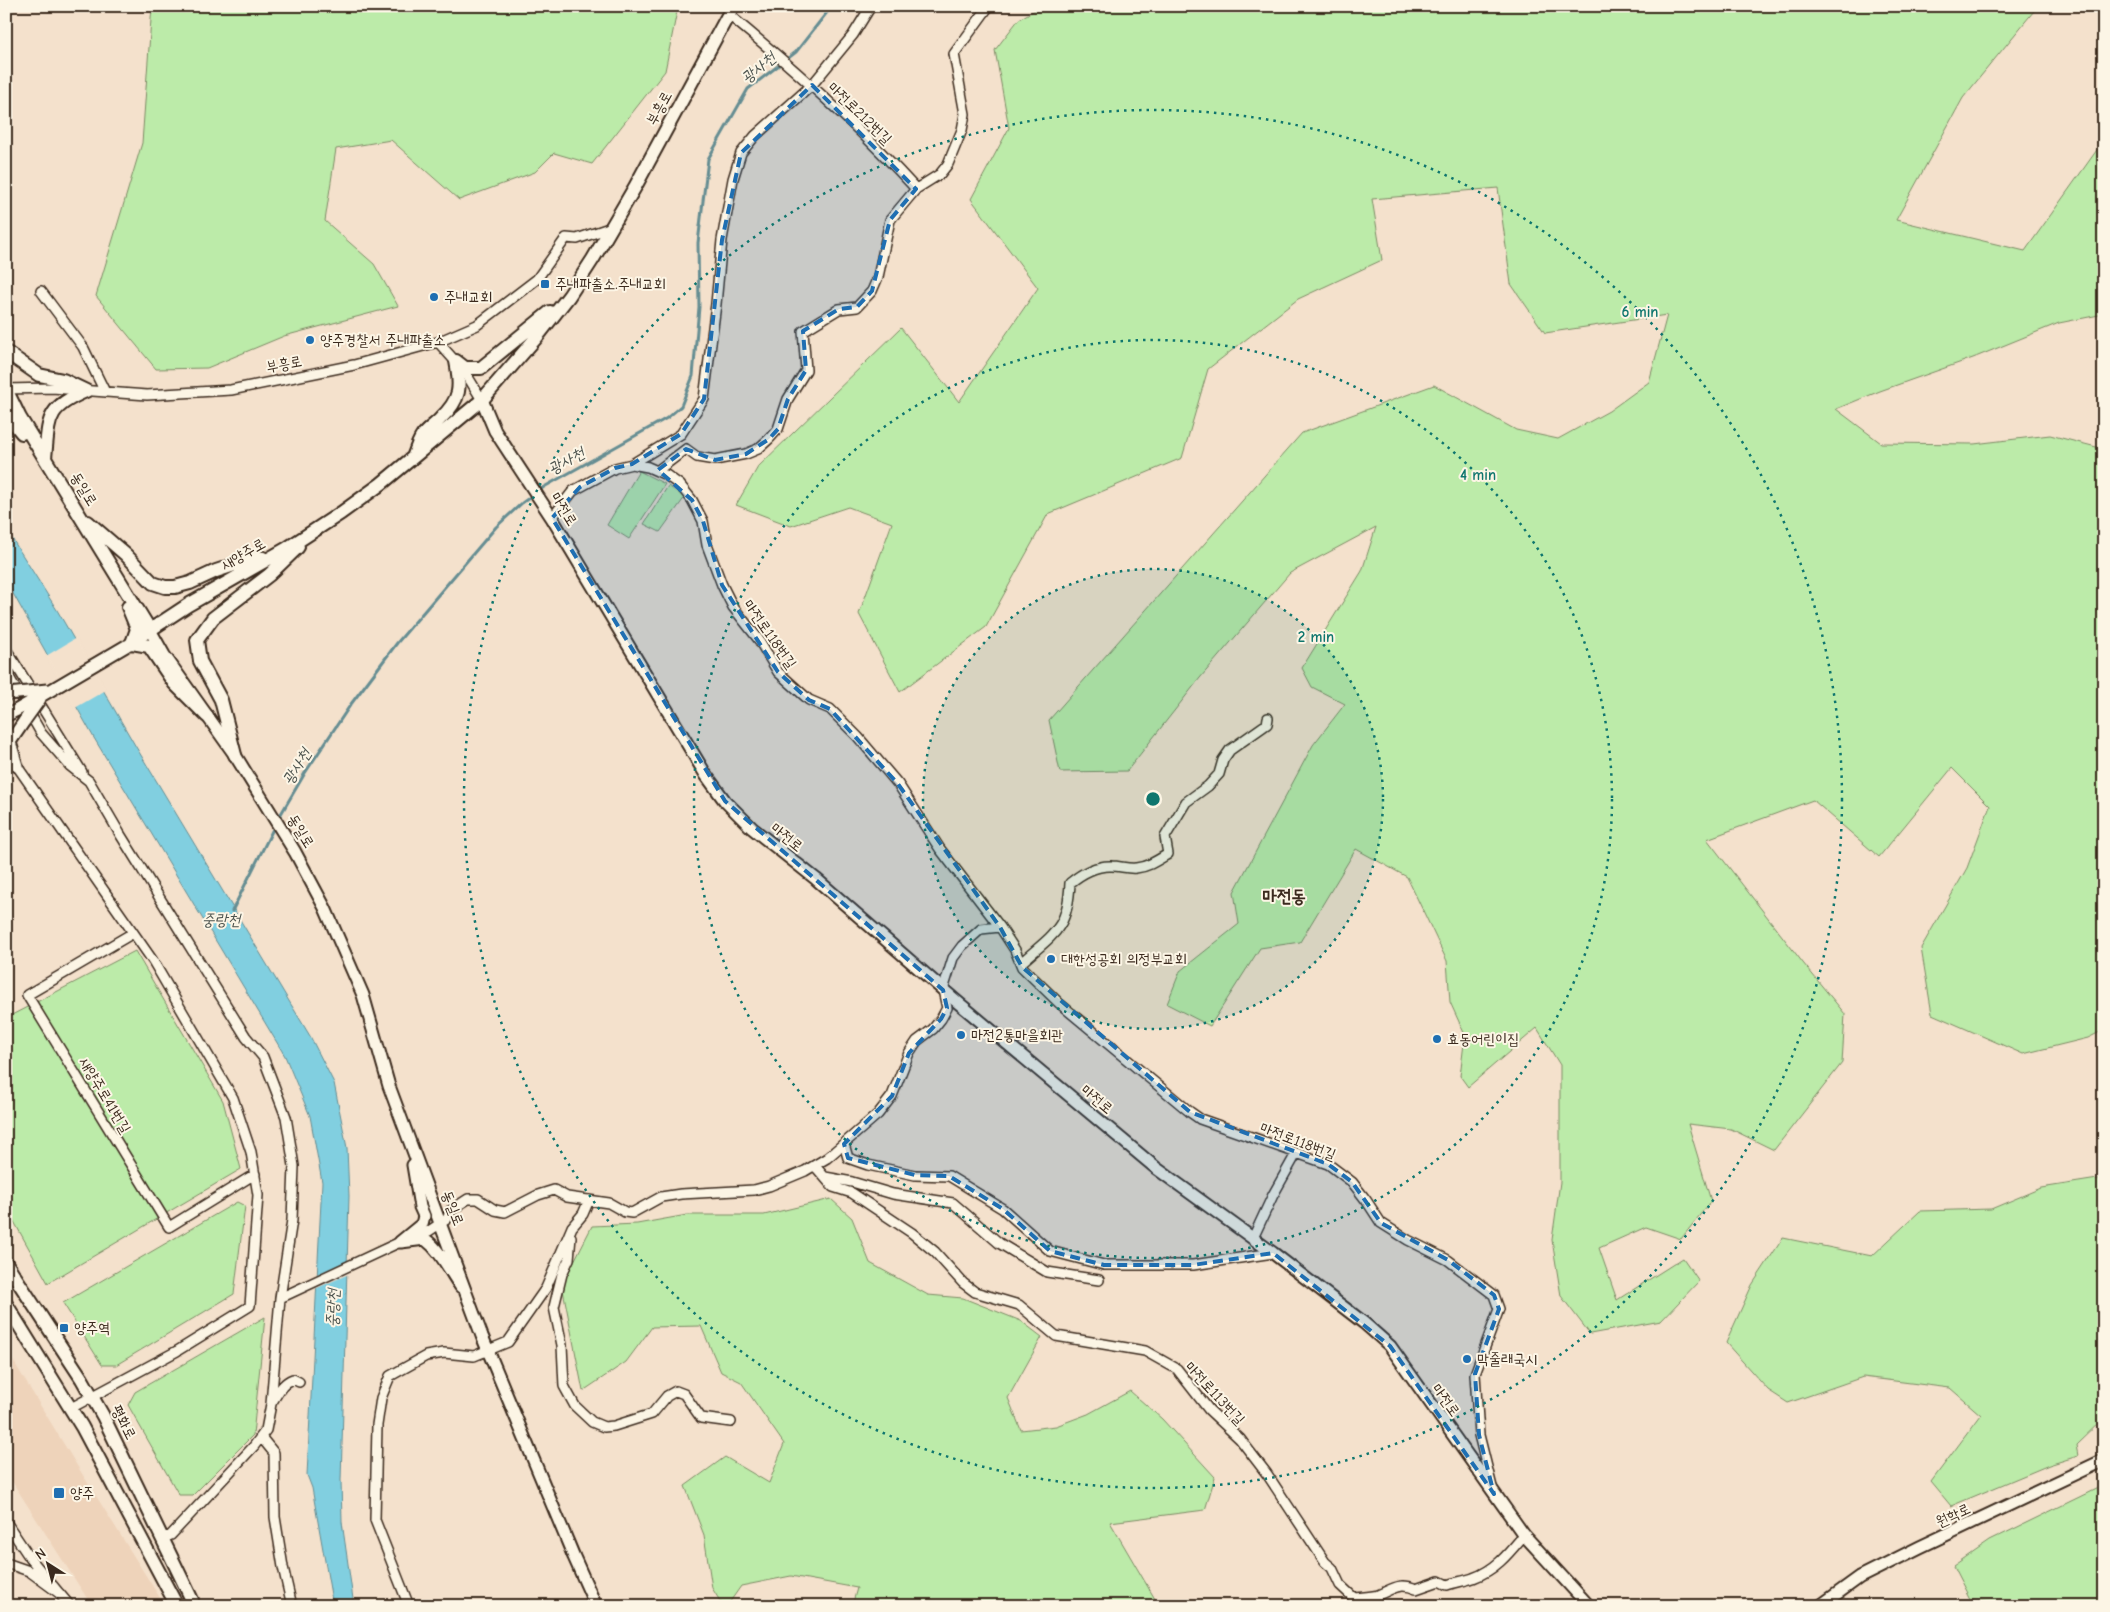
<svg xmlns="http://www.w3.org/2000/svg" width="2110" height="1612" font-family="'Comic Neue','Poor Story',sans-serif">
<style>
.built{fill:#eed3ba}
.green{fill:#bceba9;stroke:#7c8a64}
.water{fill:#81cfe0;stroke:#658d92}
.pier{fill:#f4e1cc}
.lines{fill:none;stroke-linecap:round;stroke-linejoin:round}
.stream{stroke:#658d92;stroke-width:3}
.minor-casing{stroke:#3b2a1e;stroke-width:12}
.tertiary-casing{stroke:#3b2a1e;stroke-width:15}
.secondary-casing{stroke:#3b2a1e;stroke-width:16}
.minor{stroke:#fcf5e5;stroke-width:9}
.tertiary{stroke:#fcf5e5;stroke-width:11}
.secondary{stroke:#fcf5e5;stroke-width:12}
.tertiary-bridge-casing{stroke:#3b2a1e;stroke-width:15;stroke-linecap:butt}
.tertiary-bridge{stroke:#fcf5e5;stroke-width:11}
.marked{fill:#1f6fb2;fill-opacity:0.2;stroke:#1f6fb2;stroke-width:4;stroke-dasharray:10 6;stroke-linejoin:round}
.ring{fill:none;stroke:#0f766e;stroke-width:2.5;stroke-dasharray:2.5 5}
.poi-dot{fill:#1f6fb2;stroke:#fcf5e5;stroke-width:2}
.labels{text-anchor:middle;stroke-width:4;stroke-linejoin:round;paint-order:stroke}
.street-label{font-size:15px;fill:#3b2a1e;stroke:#fcf5e5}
.poi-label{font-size:15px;fill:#3b2a1e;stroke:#fcf5e5;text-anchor:start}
.water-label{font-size:16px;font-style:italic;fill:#4c534e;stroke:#fcf5e5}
.quarter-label{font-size:18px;font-weight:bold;fill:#3b2a1e;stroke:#fcf5e5}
.centre{fill:#0f766e;stroke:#fcf5e5;stroke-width:2.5}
.ring-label{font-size:15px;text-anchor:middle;font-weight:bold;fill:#0f766e;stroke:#fcf5e5;stroke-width:4;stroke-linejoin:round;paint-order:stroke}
</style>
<rect width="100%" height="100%" fill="#f4e1cc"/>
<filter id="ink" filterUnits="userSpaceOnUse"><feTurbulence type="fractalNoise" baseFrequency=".02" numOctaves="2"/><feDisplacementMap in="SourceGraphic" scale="10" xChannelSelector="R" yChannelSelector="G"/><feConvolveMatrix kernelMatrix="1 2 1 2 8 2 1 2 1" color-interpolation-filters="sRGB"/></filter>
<g filter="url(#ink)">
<!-- built -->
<path class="built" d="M6,1349L76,1464L165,1606H92L6,1472Z"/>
<!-- green -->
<path class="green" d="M152,6H678L665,71L592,164L554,153L535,172L459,200L391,140L336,149L325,221L374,264L398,306L284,336L207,368L156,369L96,296L142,143Z
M1042,6H2038L1963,98L1896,220L2025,251L2104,140V314L2059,323L1973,358L1880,391L1836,409L1881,443L1974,444L2050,435L2104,449V1030L2088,1038L2023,1054L1932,1014L1921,948L1967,868L1990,806L1952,768L1879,857L1813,800L1707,839L1803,963L1845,1014L1842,1063L1774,1150L1731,1129L1688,1124L1711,1201L1681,1239L1646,1227L1599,1248L1617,1300L1683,1258L1699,1281L1661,1321L1590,1334L1561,1296L1552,1240L1560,1182V1065L1537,1028L1468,1087L1460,1076L1465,1035L1450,1002L1447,961L1407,877L1356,849L1300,942L1260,948L1210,1026L1167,1004L1180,971L1239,924L1234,892L1313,745L1345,704L1312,687L1302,668L1362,571L1376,527L1290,573L1200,678L1127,771L1060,772L1049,720L1302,433L1434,385L1516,430L1558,439L1609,411L1649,382L1667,315L1545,333L1511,284L1498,188L1372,199L1382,260L1298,299L1208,369L1182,458L1048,514L986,627L900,692L859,614L892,523L848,507L791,526L736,505L758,467L901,328L959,402L1038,288L971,199L1009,128L995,50L1019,19Z
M639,471L665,484L629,539L607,525Z
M668,486L685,497L660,532L644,524Z
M135,951L223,1101L241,1169L48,1283L6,1207V1018Z
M2104,1178V1418L2076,1445L2078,1456L2049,1465L1951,1506L1931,1482L1981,1415L1950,1388L1863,1377L1788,1403L1768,1390L1726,1343L1752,1285L1783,1238L1872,1256L1920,1211L1991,1209L2041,1188Z
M831,1199L852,1218L870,1263L928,1295L963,1298L1021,1321L1042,1337L1008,1398L1021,1430L1056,1426L1088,1414L1130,1391L1162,1419L1215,1477L1205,1510L1110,1522L1155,1599L1168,1606H852L857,1588L791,1576L741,1586L727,1606H723L712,1588L704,1535L685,1486L725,1457L769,1483L784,1444L741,1382L721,1372L701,1326L652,1327L626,1362L583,1391L562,1285L592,1226L637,1224L687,1215H764Z
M237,1202L245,1206L234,1294L116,1365H102L63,1303Z
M265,1317L253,1435L193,1495H179L128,1405L135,1392Z
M2104,1485V1606H2015L1970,1599L1953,1566L1989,1541Z"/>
<!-- water -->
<path class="water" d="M6,529L57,610L136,747L310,1036L334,1083L347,1148L349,1196L341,1480L342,1522L354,1606H333L312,1488L307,1475L322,1182L310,1116L285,1056L94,738L6,581Z"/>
<!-- pier -->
<path class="pier" d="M76,638L106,690L75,708L46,656Z
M349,1260V1274L315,1289V1275Z"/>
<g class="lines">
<!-- stream -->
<path class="stream" d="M278,819L305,773L351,704L397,643L496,527L522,503L544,487L667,418L681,406L693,376L699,307L698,243L708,159L748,89L796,52L832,6
M232,911L275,825"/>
<!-- minor casing -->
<g class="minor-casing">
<path id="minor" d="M729,15C795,69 858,126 916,189
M41,291L83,347L105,392
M438,342L465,372L482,400
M6,389L52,388L147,395L231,390L354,365L438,342L477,325L537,279L566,238L577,239L612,227
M632,464L681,434L704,399L716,304L722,240L733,179L741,153L755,136L812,85L853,35L871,6
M657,471L686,449L697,457L715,460L746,454L758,449L769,439L778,429L788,399L806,370L803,331L839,309L857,307L872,291L878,277L890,220L916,189L940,174L948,164L962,130L965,114L954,54L989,6
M552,518L573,491L615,468L632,464L648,467L666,475L680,485L692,500L703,521L707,545L722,585L733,607L759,640L778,672L809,700L830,709L858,737L898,784L940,849L1000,927L1015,950L1022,967L1059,1003L1190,1112L1200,1119L1328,1164L1352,1182L1366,1200L1381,1223L1408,1240L1448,1260L1494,1295L1499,1309L1475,1374L1479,1435L1492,1487
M6,649L82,772
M6,672L41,733L70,766L89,781L120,834L246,1037L263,1057L286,1117L294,1166L292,1220L280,1298L271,1404L266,1430L254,1446L171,1535L163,1538
M17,766L153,961L233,1098L251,1152L258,1195L250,1306L177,1351L71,1408
M133,933L27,995L169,1227L255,1174
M1021,963C1053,934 1068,930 1070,883C1082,873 1096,865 1112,866C1120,866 1128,869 1136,868C1148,867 1158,860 1168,854L1165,837L1186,802L1208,786L1219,774L1223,760L1230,750L1264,726L1267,724L1268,718
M844,1144L848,1158L868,1165L915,1175L949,1176L1003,1209L1050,1251L1104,1265H1193L1273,1253
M815,1166L833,1187L852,1193L912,1233L935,1252L963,1283L975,1292L1019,1305L1056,1336L1145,1351L1177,1369L1209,1410L1240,1439L1267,1474L1325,1562L1332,1568L1340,1585L1354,1598C1361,1597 1370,1597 1378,1595C1393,1589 1399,1582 1416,1589L1439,1581L1447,1585C1456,1582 1465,1581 1473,1578C1496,1570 1509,1553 1524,1535
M825,1177L852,1182L893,1194L953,1203L999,1243L1047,1272L1099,1280
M571,1237L569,1259L562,1274L554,1307L562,1345L564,1386L575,1406L592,1422L604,1427L614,1426L652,1414L667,1396L676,1391L684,1394L701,1418L731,1422
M1253,1238L1273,1195L1296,1154
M280,1298L400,1242L429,1231L447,1219L451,1210L468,1199H478L495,1210L505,1212L538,1195L554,1190L567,1197L609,1203L625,1212L632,1213L661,1197L681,1194L754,1190L769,1186L805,1171L827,1158L848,1140L878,1114L892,1096L909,1053L917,1041L933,1029L941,1019L947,1008L943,990L953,958L962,946L981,929L1000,927
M272,1402C278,1393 282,1383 293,1379L299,1382
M261,1437L274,1453L275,1517L283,1567L292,1606
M6,1522L30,1558L59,1593
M6,1563L29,1571L59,1593L70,1606
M409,1606L375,1520L377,1425L381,1398L390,1376L426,1356L444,1353L474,1356L508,1342L546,1288L572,1227L583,1214L589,1200"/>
</g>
<!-- tertiary casing -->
<g class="tertiary-casing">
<path id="tertiary" d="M482,400L495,431L552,518L706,775L725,801L752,828L816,879L955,1000L1156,1168L1273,1253L1364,1323L1390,1346L1524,1535L1589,1606
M130,644L150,630L164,655L235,755L295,852L325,908L363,995L389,1086L482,1336L574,1557L596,1606
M6,716L17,710
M17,766L10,742L25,720
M400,1242L422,1224L424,1216L420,1207L413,1165
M401,1242L425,1239C441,1251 449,1270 461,1287
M1820,1606L1860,1577L1920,1547L2104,1460"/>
</g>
<!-- secondary casing -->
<g class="secondary-casing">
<path id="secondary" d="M6,352L39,375L63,380L86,391
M456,361L465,368H481L550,312
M6,389L20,418L150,630L188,605L286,549L341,513L381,484L482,400L536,338L569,296L593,259L635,187L733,6
M6,414L22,433
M414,455C417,448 419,439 424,434C429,428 436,424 441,418C461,399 461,387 456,361
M45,458C49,418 46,408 86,391
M88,522L126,555L153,583L165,587H175L190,583L216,571L258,557L263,558
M128,607L137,629L132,643L149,646L174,683L207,716
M235,755L221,700L200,661L197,640L213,618L269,575L298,547
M6,1263L82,1379L103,1416L192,1600L191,1606
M6,1304L82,1427L177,1606"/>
</g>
<!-- minor -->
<use href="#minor" class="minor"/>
<!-- tertiary -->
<use href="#tertiary" class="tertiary"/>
<!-- secondary -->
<use href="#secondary" class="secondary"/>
<!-- tertiary-bridge casing -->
<g class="tertiary-bridge-casing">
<path id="tertiary-bridge" d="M8,694L47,690
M17,710L126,646
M25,720L40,699"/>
</g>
<!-- tertiary-bridge -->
<use href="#tertiary-bridge" class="tertiary-bridge"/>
</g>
</g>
<!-- marked area -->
<path class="marked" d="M812,85L916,189L890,220L872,291L857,307L839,309L803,331L806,370L788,399L778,429L769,439L746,454L715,460L686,449L658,470L692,500L703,521L722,585L778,672L809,700L830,709L898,784L1000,927L1022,967L1190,1112L1328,1164L1352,1182L1381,1223L1448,1260L1494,1295L1499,1309L1475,1374L1479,1435L1494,1494L1390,1346L1273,1253L1193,1265H1104L1050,1251L1003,1209L949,1176L915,1175L848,1158L844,1144L892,1096L909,1053L941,1019L947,1008L943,990L725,801L552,518L580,487L615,468L632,464L681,434L704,399L722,240L741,153Z"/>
<!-- distance rings -->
<circle cx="1153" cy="799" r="230" fill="#0f766e" fill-opacity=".12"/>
<g class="ring">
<circle cx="1153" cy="799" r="230"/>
<circle cx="1153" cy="799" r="459"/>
<circle cx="1153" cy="799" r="689"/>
</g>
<!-- markers -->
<g class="poi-dot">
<rect x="540" y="279" width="10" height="10" rx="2.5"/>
<circle cx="434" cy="297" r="5"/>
<circle cx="310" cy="340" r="5"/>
<circle cx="1051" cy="959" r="5"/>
<circle cx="961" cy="1035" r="5"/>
<circle cx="1437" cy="1039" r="5"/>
<rect x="59" y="1323" width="10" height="10" rx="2.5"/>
<circle cx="1467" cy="1359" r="5"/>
<rect x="53" y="1487" width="12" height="12" rx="2.5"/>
</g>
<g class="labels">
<!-- street labels -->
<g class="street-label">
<text transform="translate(659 108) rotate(-61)" y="5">부흥로</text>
<text transform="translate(860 113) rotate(44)" y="5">마전로212번길</text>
<text transform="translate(284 364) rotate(-11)" y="5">부흥로</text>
<text transform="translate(84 489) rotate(58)" y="5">동일로</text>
<text transform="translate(564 509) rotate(58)" y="5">마전로</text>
<text transform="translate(243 554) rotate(-30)" y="5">새양주로</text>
<text transform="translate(770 634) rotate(55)" y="5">마전로118번길</text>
<text transform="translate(301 831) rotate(58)" y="5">동일로</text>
<text transform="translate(787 837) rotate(39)" y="5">마전로</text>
<text transform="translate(105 1095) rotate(59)" y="5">새양주로41번길</text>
<text transform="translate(1097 1099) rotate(40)" y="5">마전로</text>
<text transform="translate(1298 1141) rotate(21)" y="5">마전로118번길</text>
<text transform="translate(453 1208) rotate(68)" y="5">동일로</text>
<text transform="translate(1215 1393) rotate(47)" y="5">마전로113번길</text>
<text transform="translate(1446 1400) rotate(54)" y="5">마전로</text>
<text transform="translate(124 1422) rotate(63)" y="5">평화로</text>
<text transform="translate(1953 1515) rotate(-25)" y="5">원학로</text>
</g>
<!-- poi labels -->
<g class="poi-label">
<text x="555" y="289">주내파출소.주내교회</text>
<text x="444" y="302">주내교회</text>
<text x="320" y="345">양주경찰서 주내파출소</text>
<text x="1061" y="964">대한성공회 의정부교회</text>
<text x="971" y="1040">마전2통마을회관</text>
<text x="1447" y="1044">효동어린이집</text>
<text x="74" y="1333">양주역</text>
<text x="1477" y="1364">막줄래국시</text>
<text x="70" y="1498">양주</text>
</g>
<!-- water labels -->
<g class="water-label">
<text transform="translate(758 67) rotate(-39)" y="6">광사천</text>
<text transform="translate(566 460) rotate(-29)" y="6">광사천</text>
<text transform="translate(296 766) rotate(-58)" y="6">광사천</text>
<text x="221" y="925">중랑천</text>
<text transform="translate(332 1308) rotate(-88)" y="6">중랑천</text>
</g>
<!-- quarter labels -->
<g class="quarter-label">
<text x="1284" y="902">마전동</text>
</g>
</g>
<circle cx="1153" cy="799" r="8" class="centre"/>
<g class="ring-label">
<text x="1640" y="317">6 min</text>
<text x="1478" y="480">4 min</text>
<text x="1316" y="642">2 min</text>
</g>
<!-- margin -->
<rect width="2110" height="1612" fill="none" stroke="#fcf5e5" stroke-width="25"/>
<rect x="12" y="12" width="2085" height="1587" fill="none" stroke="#3b2a1e" stroke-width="2" filter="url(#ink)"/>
<!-- north arrow -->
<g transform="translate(48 1564) rotate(324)" stroke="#fcf5e5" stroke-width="4" paint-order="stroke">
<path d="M0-4L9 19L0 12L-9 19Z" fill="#3b2a1e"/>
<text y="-8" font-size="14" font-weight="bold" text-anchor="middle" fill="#3b2a1e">N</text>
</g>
</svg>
